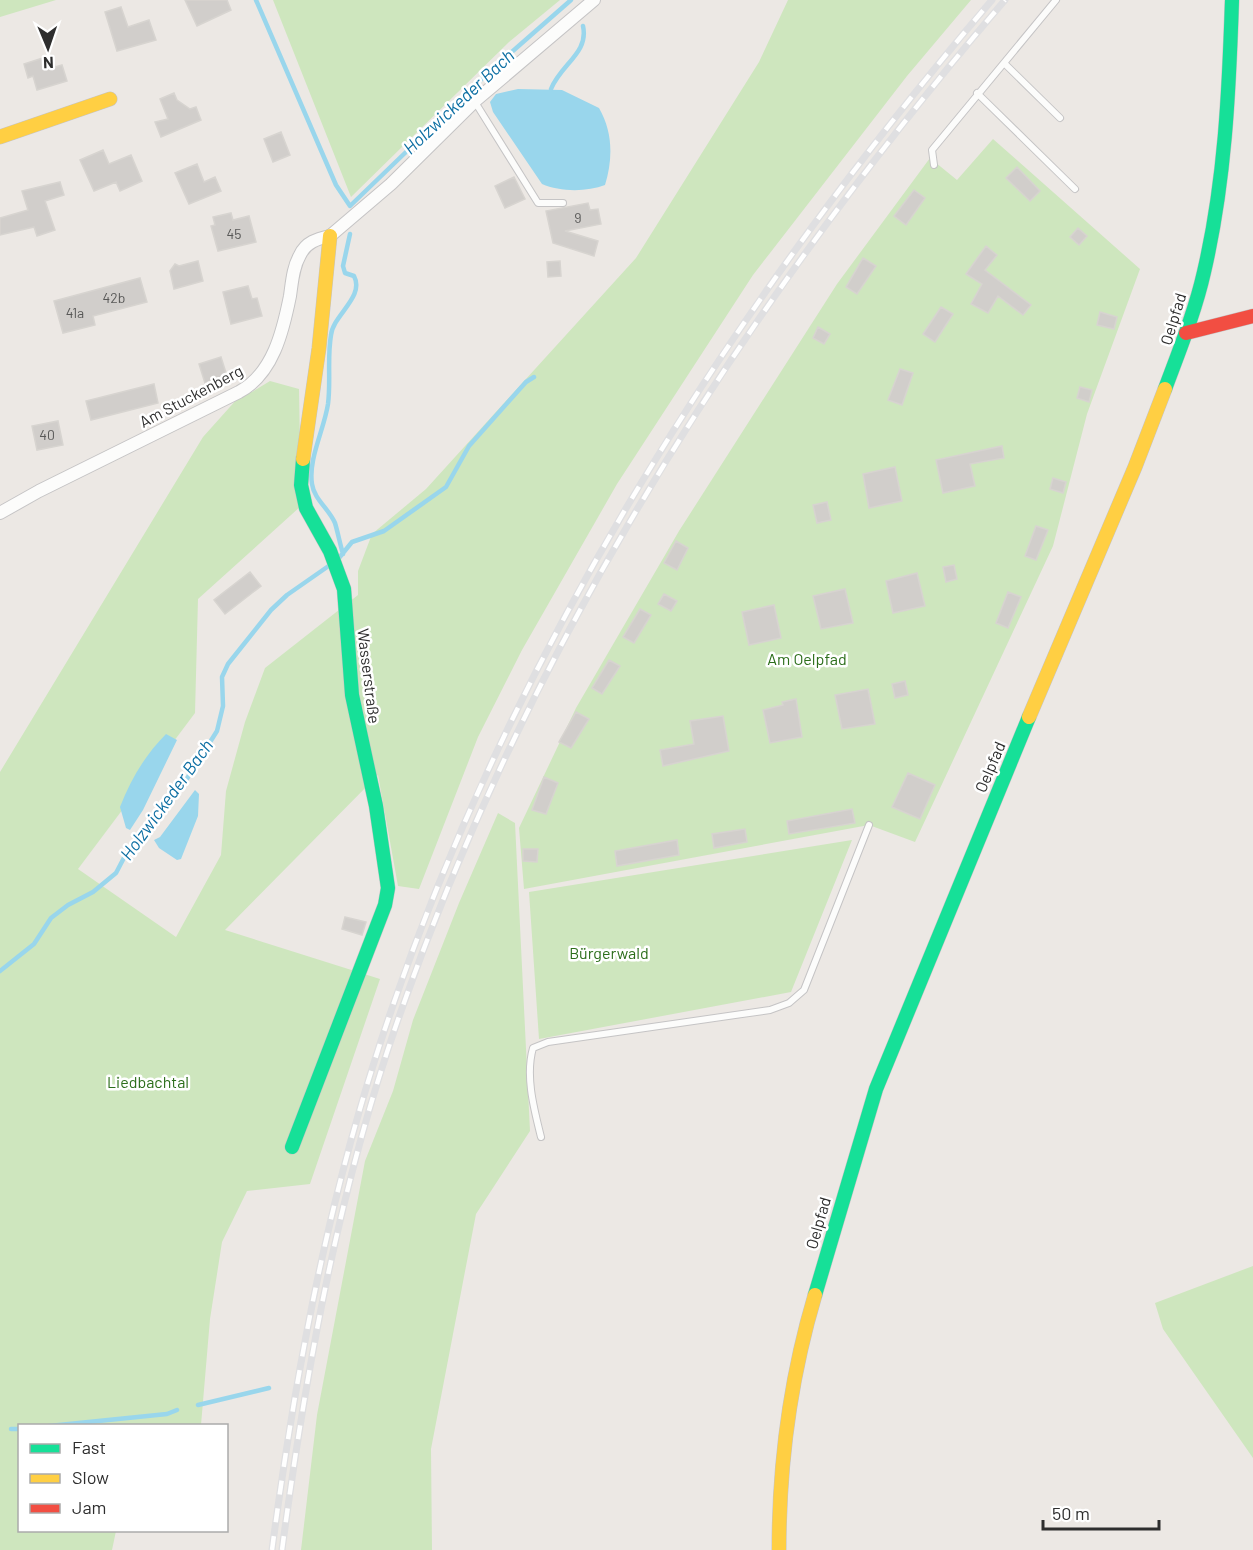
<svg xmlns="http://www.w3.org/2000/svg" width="1253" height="1550" font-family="Barlow,sans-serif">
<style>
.green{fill:#cee6be}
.water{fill:#99d6ec}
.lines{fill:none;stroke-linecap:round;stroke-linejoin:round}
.stream{stroke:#99d6ec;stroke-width:4.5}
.building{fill:#d1cecb;stroke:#d7d4d0;stroke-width:1.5}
.lane-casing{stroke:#c5c4c5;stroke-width:8}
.street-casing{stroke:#c5c4c5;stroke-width:14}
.fast-casing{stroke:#c5c4c5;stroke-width:15}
.slow-casing{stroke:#c5c4c5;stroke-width:15}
.jam-casing{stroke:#c5c4c5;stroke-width:15}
.lane{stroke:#fcfcfb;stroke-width:6}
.street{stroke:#fcfcfb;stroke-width:12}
.fast{stroke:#16e098;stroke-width:14}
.slow{stroke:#ffcf43;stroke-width:14}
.jam{stroke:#f24e42;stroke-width:14}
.rail-casing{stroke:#dfdfe1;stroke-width:7}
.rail{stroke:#fff;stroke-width:4.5;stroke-dasharray:14;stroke-linecap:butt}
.labels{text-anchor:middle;stroke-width:5;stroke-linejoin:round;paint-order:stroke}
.number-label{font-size:14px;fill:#585857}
.street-label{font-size:16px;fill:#2e2e2e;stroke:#fff}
.park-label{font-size:16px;fill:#2c6e1b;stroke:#fff}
.water-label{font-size:18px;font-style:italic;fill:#0d6fa3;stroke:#fff}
</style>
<rect width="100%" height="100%" fill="#ece8e4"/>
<!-- green -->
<path class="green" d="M0,0H56L0,17Z
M273,0H560L509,42L351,197Z
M788,0H971L907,76L753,275L617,484L522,650L478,737L419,889L398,886L378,775L225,930L380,979L310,1184L247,1191L222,1242L210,1319L201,1425L20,1426V1530L116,1531L112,1550H0V772L203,437L246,389L252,392L270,381L299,389L301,506L198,599L195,713L78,869L176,937L221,855L226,791L245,722L265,668L358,595V571L372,534L426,489L636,258L759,62Z
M993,139L1140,269L1087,414L1053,546L915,842L869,825L524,889L519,828L576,708L679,531L837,284L930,158L957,180Z
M498,813L515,823L530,1131L476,1214L431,1449L432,1550H301L317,1415L365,1161L393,1091L413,1020L459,903Z
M852,840L791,992L539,1039L529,892Z
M1253,1266V1458L1163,1329L1155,1303Z"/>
<!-- water -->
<path class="water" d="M518,89L562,90L599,108C613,132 613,159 605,185C587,192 560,192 542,184L493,112L490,102L496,94Z
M166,734L177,740L143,810L130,830L126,828L120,807C131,779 145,755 166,734Z
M195,790L199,794L198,816L181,859L177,860L159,848L154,840L160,837Z"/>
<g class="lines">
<!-- stream -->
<path class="stream" d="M256,0L336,185L350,206L490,71L571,0
M551,89C561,64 589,53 583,26
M343,554C340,544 338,533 335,523C329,509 314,499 312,484C308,459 324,430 328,404C331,381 327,358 331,335C333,315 365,297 354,276L345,273L343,266L350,234
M339,558L352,542L384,531L446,487L469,446L526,382L534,377
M0,971L34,944L51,918L68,905L93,892L116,873L127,852L138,842L144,831L183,785L217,731L223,706L222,677L228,664L271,610L287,595L330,565
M198,1405L269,1388
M49,1426L167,1414L177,1410
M11,1429H20"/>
</g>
<!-- building -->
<path class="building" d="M185,0H227L231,10L197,26Z
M121,7L128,27L149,20L156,40L117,51L105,12Z
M52,55L55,67L62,65L67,81L37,90L33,76L28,78L24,64Z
M174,93L177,100L190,109L196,107L201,120L161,137L155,122L168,119L160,99Z
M281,132L290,155L273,162L264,139Z
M103,150L109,164L131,155L142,181L120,191L116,182L94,191L80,160Z
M197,164L204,182L215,177L221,191L189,204L175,173Z
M1017,167L1040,191L1030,201L1006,178Z
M514,177L525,199L505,208L495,186Z
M60,182L64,195L45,201L55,230L37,236L34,227L0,235V218L28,210L22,191Z
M914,190L925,198L906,225L894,216Z
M588,203L590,210L598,209L601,224L565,231L598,241L594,256L553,243L546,211Z
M231,213L233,220L249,216L256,242L218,251L211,226L215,225L213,217Z
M1078,228L1087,236L1079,245L1070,237Z
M986,246L997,255L985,270L1031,305L1023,315L998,296L988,313L971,304L982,284L966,274Z
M863,258L876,266L857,294L846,287Z
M198,261L203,281L174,289L170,271L175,264L179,266Z
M560,261L561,276L548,277L547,262Z
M140,278L147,302L93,316L95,325L63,333L54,301Z
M248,286L252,299L257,298L262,316L231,324L223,292Z
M941,307L953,314L935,342L923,334Z
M1100,312L1117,317L1114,329L1097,325Z
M818,327L830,334L824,344L813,338Z
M221,357L227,376L205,383L199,364Z
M900,369L913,373L902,405L888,400Z
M154,384L158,403L91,420L86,401Z
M1080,387L1092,390L1089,402L1077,398Z
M58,421L63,445L37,450L32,426Z
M1002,446L1004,458L970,464L975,486L943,493L936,460Z
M895,467L902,501L869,508L863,474Z
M1053,478L1066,482L1063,493L1050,489Z
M827,502L831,520L817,523L813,505Z
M1036,526L1048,530L1036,560L1025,556Z
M676,541L688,548L677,570L664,563Z
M954,565L957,579L946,582L943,567Z
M250,572L261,586L225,614L214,600Z
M917,573L925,606L893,613L886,581Z
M845,589L853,623L821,629L813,596Z
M1008,592L1021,597L1008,628L996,623Z
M664,594L677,601L671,611L658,604Z
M774,605L781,638L749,645L742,612Z
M640,609L651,615L634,643L623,637Z
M609,660L620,666L602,694L592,688Z
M905,681L908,695L895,698L892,684Z
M868,689L875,724L842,729L835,695Z
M796,699L802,737L770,743L763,710L783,705L782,702Z
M576,712L589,719L571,748L559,742Z
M723,716L729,751L663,766L660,750L694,744L690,721Z
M908,773L935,785L920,819L892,807Z
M544,777L558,783L546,814L532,810Z
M852,809L855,823L789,834L787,821Z
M745,829L747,842L714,848L712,834Z
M677,840L679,855L617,866L615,851Z
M523,849H538L537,862L523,861Z
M345,917L366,922L362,935L342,929Z"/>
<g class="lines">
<!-- lane casing -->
<g class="lane-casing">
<path id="lane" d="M1004,63L1060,118
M977,93L1075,189
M475,102L538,203H563
M934,165L932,150L1056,0
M541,1137C534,1109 525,1076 533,1048L548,1042L770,1010L789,1003L804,990L869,825"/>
</g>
<!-- street casing -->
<g class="street-casing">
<path id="street" d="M0,513L39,491L239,392C273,374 283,331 290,296C292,282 293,267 300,255C306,242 317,239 330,236L391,184L475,101L594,0"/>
</g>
<!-- fast casing -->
<g class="fast-casing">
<path id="fast" d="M1165,389C1179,351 1195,312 1204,272C1225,182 1229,92 1232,0
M292,1147L385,905L388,888L376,806L352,695L344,589L330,551L306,508L301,485L303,459
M815,1295L876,1089L1029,717"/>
</g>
<!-- slow casing -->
<g class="slow-casing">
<path id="slow" d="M0,137L110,99
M303,459L319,348L330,236
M1029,717L1135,467L1165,389
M779,1550C779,1463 790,1379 815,1295"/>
</g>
<!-- jam casing -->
<g class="jam-casing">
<path id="jam" d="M1186,333L1253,316"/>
</g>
<!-- lane -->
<use href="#lane" class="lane"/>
<!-- street -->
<use href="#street" class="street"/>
<!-- fast -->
<use href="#fast" class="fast"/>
<!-- slow -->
<use href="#slow" class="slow"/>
<!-- jam -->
<use href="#jam" class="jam"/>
<!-- rail casing -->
<g class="rail-casing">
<path id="rail" d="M272,1550C296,1368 330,1188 390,1014C517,643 738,297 992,0
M282,1550C306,1369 339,1187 400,1014C531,640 748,300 1005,0"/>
</g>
<!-- rail -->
<use href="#rail" class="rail"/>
</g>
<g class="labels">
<!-- number labels -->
<g class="number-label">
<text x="578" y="223">9</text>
<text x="234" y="239">45</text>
<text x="114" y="303">42b</text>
<text x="75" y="318">41a</text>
<text x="47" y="440">40</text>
</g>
<!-- street labels -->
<g class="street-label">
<text transform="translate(1173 319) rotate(-73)" y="6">Oelpfad</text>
<text transform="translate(191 396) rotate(-28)" y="6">Am Stuckenberg</text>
<text transform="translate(369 676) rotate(83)" y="6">Wasserstraße</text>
<text transform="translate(990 767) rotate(-67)" y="6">Oelpfad</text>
<text transform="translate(818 1223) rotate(-74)" y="6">Oelpfad</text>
</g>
<!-- park labels -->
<g class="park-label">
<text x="807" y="665">Am Oelpfad</text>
<text x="609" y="959">Bürgerwald</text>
<text x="148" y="1088">Liedbachtal</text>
</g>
<!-- water labels -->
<g class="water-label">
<text transform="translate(459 102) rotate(-43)" y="6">Holzwickeder Bach</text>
<text transform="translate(167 800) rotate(-54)" y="6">Holzwickeder Bach</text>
</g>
</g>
<!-- legend -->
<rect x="18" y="1424" width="210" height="108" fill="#ffffff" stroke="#ababab" stroke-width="1.5"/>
<rect x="30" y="1444" width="30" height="9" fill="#16e098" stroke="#ababab" stroke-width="1.5"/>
<text x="72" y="1454" font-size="18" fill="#2e2e2e">Fast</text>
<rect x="30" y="1474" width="30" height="9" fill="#ffcf43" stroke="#ababab" stroke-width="1.5"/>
<text x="72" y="1484" font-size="18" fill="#2e2e2e">Slow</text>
<rect x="30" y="1504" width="30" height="9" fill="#f24e42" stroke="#ababab" stroke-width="1.5"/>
<text x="72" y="1514" font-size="18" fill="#2e2e2e">Jam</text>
<!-- north arrow -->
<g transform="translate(48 48) rotate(178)" stroke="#ffffff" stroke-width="4.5" paint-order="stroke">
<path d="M0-4.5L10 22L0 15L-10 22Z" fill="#2e2e2e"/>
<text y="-9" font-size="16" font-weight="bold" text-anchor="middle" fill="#2e2e2e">N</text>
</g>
<!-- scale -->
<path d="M1043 1520v9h116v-9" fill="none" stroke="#2e2e2e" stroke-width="3"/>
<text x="1052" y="1520" font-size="18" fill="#2e2e2e" stroke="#ffffff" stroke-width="4.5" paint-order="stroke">50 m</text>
</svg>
